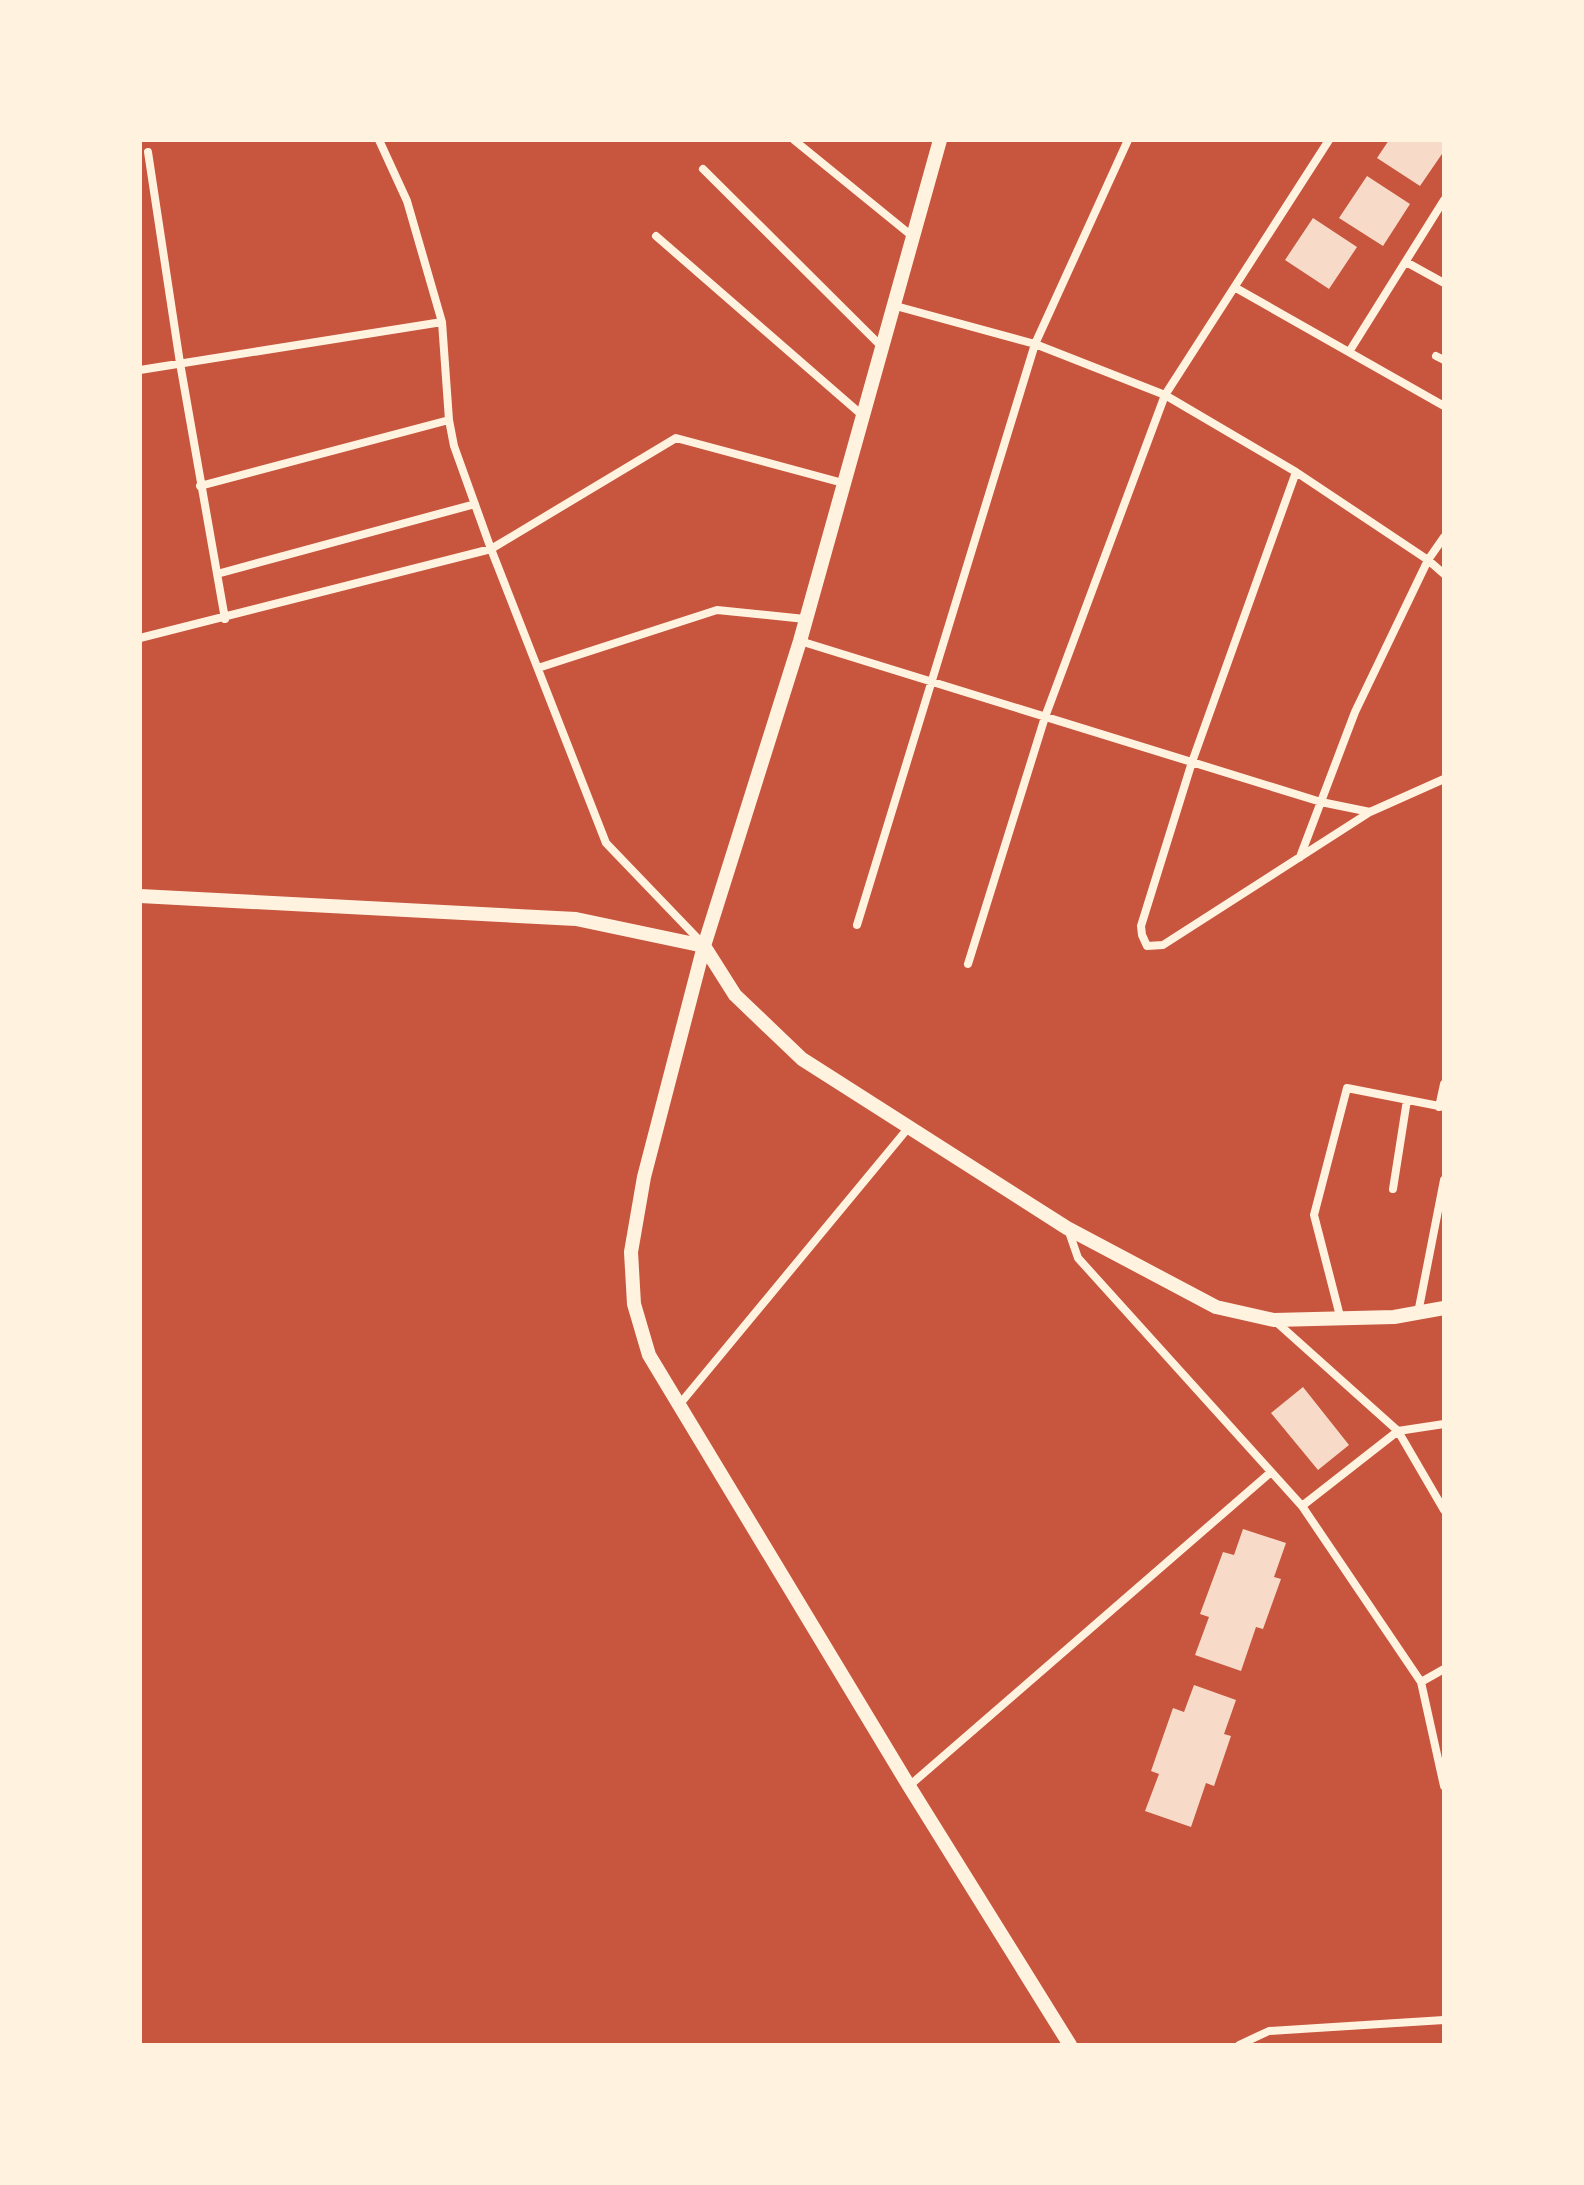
<svg xmlns="http://www.w3.org/2000/svg" width="1584" height="2185" font-family="Karla,sans-serif">
<style>
.building{fill:#f7dbc8}
.lines{fill:none;stroke-linecap:round;stroke-linejoin:round}
.minor{stroke:#fff3e0;stroke-width:8}
.secondary{stroke:#fff3e0;stroke-width:14}
</style>
<rect width="100%" height="100%" fill="#c8553d"/>
<!-- building -->
<path class="building" d="M1389,140H1442L1444,151L1420,186L1377,158Z
M1367,176L1410,204L1383,246L1339,218Z
M1313,218L1357,247L1329,289L1285,260Z
M1303,1387L1349,1445L1318,1470L1271,1413Z
M1243,1529L1286,1543L1274,1577L1281,1579L1263,1629L1256,1627L1241,1671L1195,1655L1209,1617L1200,1614L1223,1552L1234,1555Z
M1194,1685L1236,1700L1224,1734L1231,1736L1214,1786L1206,1783L1191,1827L1145,1811L1159,1774L1151,1771L1173,1708L1184,1712Z"/>
<g class="lines">
<!-- minor -->
<path class="minor" d="M379,140L407,201L442,322L449,420L454,446L491,549L606,843L703,944
M794,140L912,236
M148,152L180,363L225,619
M703,169L882,347
M656,236L862,415
M1406,262L1444,283
M1236,288L1444,406
M892,305L1035,344L1165,395L1296,472L1428,560L1444,574
M1349,352L1444,200
M1436,356L1444,360
M140,370L442,322
M1296,472L1192,762L1141,926L1142,935L1147,946L1163,945L1370,812L1444,779
M200,486L449,420
M217,574L475,504
M140,638L491,549L676,438L843,483
M800,641L1321,802L1370,812
M538,668L717,610L805,619
M1300,857L1355,712L1428,560L1444,537
M857,925L1035,344L1128,140
M968,964L1045,717L1165,395L1329,140
M1439,1107L1444,1084
M1393,1189L1407,1100
M1068,1229L1078,1258L1302,1506L1421,1682L1444,1786
M1418,1313L1444,1180
M1274,1320L1398,1431L1444,1510
M1341,1320L1314,1215L1347,1088L1444,1107
M679,1405L909,1127
M1302,1506L1398,1431L1444,1424
M1421,1682L1444,1669
M909,1786L1271,1472
M1239,2045L1269,2031L1444,2020"/>
<!-- secondary -->
<path class="secondary" d="M940,140L800,641L704,946L644,1177L631,1252L634,1304L649,1355L909,1786L1070,2045
M140,896L576,919L704,946L735,995L802,1059L1067,1228L1216,1307L1274,1320L1394,1317L1444,1308"/>
</g>
<!-- border -->
<rect width="1584" height="2185" fill="none" stroke="#fff3e0" stroke-width="284"/>
</svg>
